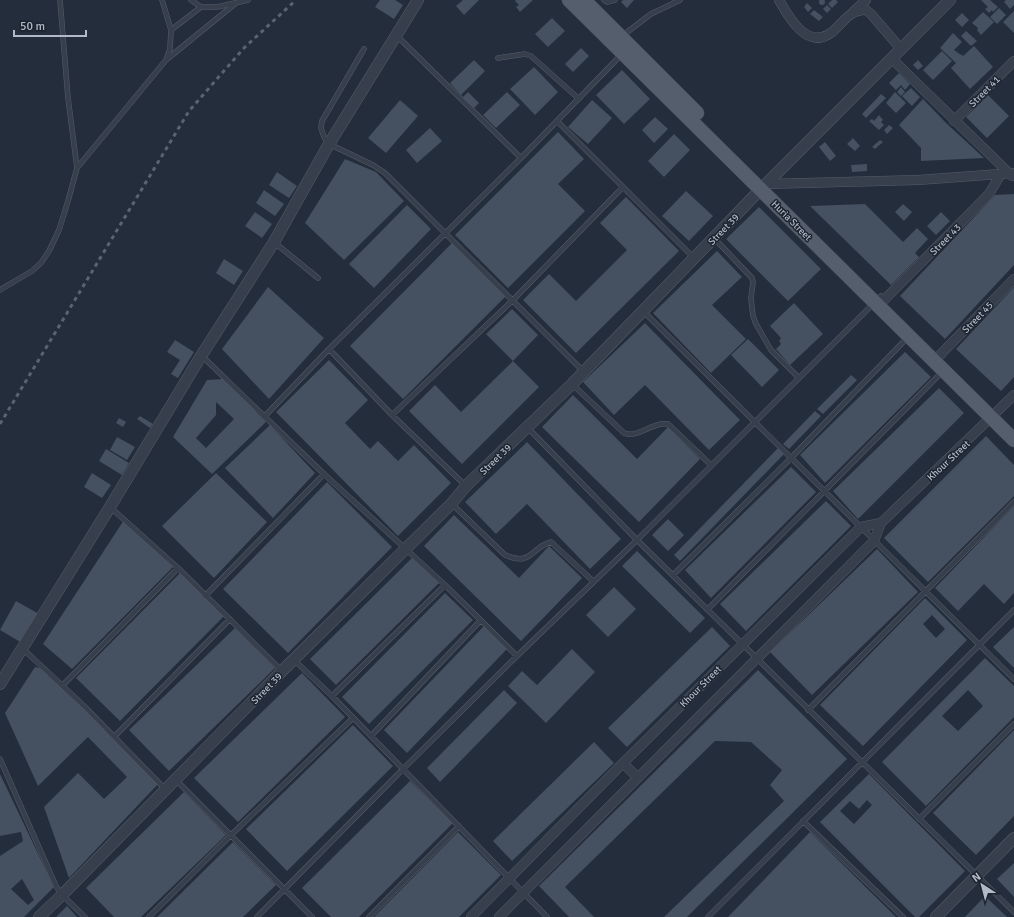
<svg xmlns="http://www.w3.org/2000/svg" width="1014" height="917" font-family="Signika,sans-serif">
<style>
.building{fill:#455060;fill-rule:evenodd}
.lines{fill:none;stroke-linecap:round;stroke-linejoin:round}
.service-casing{stroke:#555d69;stroke-width:5.5}
.minor-casing{stroke:#555d69;stroke-width:10}
.tertiary-casing{stroke:#555d69;stroke-width:12}
.primary-casing{stroke:#404854;stroke-width:15}
.service{stroke:#373f4c;stroke-width:4.5}
.minor{stroke:#373f4c;stroke-width:9}
.tertiary{stroke:#373f4c;stroke-width:11}
.primary{stroke:#555e6c;stroke-width:14}
.rail{stroke:#596372;stroke-width:3;stroke-dasharray:4 4;stroke-linecap:butt}
.labels{text-anchor:middle;stroke-width:3;stroke-linejoin:round;paint-order:stroke}
.street-label{font-size:10px;fill:#b3bac7;stroke:#1c2430}
</style>
<rect width="100%" height="100%" fill="#232d3b"/>
<!-- building -->
<path class="building" d="M819 2a3 3 0 1 1 6 0a3 3 0 1 1-6 0Z
M380,0H395L403,5L394,19L375,7Z
M463,0H479L464,15L456,6Z
M516,0H533L520,12L516,7L519,5L515,1Z
M623,0H634L627,8L621,2Z
M832,0H836L838,2L832,8L828,4Z
M981,0H990L998,7L993,12L992,10L989,13L985,9L988,7Z
M1006,0H1014V5L1010,9L1004,2Z
M807,3L812,8L808,12L804,7Z
M827,5L831,9L827,13L823,9Z
M999,8L1006,15L997,24L990,17Z
M814,10L823,17L819,21L810,14Z
M1014,11V33L1003,22Z
M983,12L994,22L981,35L977,30L978,28L972,23Z
M962,13L969,20L962,27L955,20Z
M552,18L565,31L548,47L535,34Z
M966,31L977,41L971,46L961,36Z
M953,33L962,42L954,50L961,55V54L963,56L974,46L993,67L970,89L951,68L956,63L940,48Z
M581,48L589,56L573,72L565,64Z
M942,51L952,61L933,80L923,70Z
M474,60L485,71L461,95L450,83Z
M918,60L923,66L918,70L913,65Z
M534,67L558,92L535,115L510,89Z
M622,70L650,99L624,124L596,95Z
M899,73L910,84L905,90L901,85L896,90L889,83Z
M901,87L905,92L901,96L897,92Z
M911,88L920,97L912,106L902,96Z
M468,92L479,103L473,109L462,98Z
M507,92L520,105L496,128L483,115Z
M895,92L906,103L896,113L886,103Z
M881,94L886,98L866,118L862,114Z
M988,95L1009,116L987,138L966,117Z
M923,99L946,123L984,158L921,161V148L899,125Z
M400,100L418,116L386,153L368,138Z
M592,100L612,118L588,144L568,127Z
M879,115L883,120L881,122L884,125L879,130L869,121L872,119L874,121Z
M655,117L668,129L654,143L642,130Z
M889,125L893,128L887,134L884,130Z
M430,128L442,141L417,163L406,150Z
M558,132L584,159L558,184L585,211L508,288L455,235Z
M674,134L690,150L664,177L648,161Z
M853,138L860,146L855,151L847,144Z
M880,140L883,142L875,149L872,147Z
M825,142L836,156L830,161L819,147Z
M345,159L376,172L404,201L344,260L305,223Z
M867,164V171L852,172L851,165Z
M277,172L297,186L289,198L269,185Z
M264,190L284,204L275,216L256,203Z
M686,191L713,216L689,241L662,216Z
M1014,194V265L945,339L900,296L995,195Z
M626,197L679,251L576,353L523,300L549,274L576,301L627,250L600,223Z
M865,204L903,242L917,228L928,239L915,253L919,257L891,285L810,206Z
M903,204L912,212L904,221L895,212Z
M407,205L431,229L374,288L349,264Z
M759,207L821,269L788,301L726,239Z
M255,212L272,224L262,238L245,226Z
M941,212L950,221L936,235L927,226Z
M452,243L506,296L403,399L350,346Z
M717,251L742,277L712,305L746,339L711,373L653,313Z
M224,259L243,271L234,285L216,273Z
M268,287L324,338L269,399L222,349Z
M1014,287V377L1001,391L956,349Z
M794,303L823,334L790,365L776,349L781,344L779,341L781,338L770,326Z
M512,309L538,335L513,361L486,334Z
M645,323L740,420L709,450L645,385L614,415L583,382Z
M748,339L779,370L762,387L731,355Z
M175,340L194,352L178,378L171,374L180,360L167,352Z
M905,352L931,377L825,483L800,455Z
M329,360L368,400L345,423L370,449L378,441L398,461L414,445L451,483L398,536L276,412Z
M513,361L539,387L462,464L409,411L435,385L461,412Z
M851,375L857,380L823,414L817,409Z
M224,379L266,422L212,474L173,437L207,380ZM216,402L234,419L206,448L196,438L216,415Z
M939,388L964,413L858,519L833,491Z
M573,395L637,459L668,427L700,459L639,522L542,427Z
M815,411L821,416L789,449L783,444Z
M140,416L153,424L150,428L137,419Z
M119,418L126,422L123,427L116,423Z
M270,425L315,473L273,518L225,468Z
M986,436L1014,465V496L928,582L884,538Z
M117,437L135,447L127,460L110,450Z
M527,442L621,539L590,569L527,504L496,534L465,502Z
M778,448L784,454L680,561L674,555Z
M106,449L129,463L122,475L99,461Z
M791,467L816,492L711,598L685,570Z
M92,473L111,485L102,498L84,487Z
M216,473L267,522L214,578L162,526Z
M327,482L392,547L288,653L223,589Z
M826,501L851,526L746,631L720,604Z
M1014,506V593L1004,604L984,584L958,611L935,588Z
M454,515L519,578L549,546L582,578L521,641L424,546Z
M668,519L684,535L668,551L652,535Z
M124,520L174,566L72,669L43,644Z
M877,549L918,592L812,695L770,652Z
M637,551L705,618L690,633L622,566Z
M414,556L440,582L336,685L310,659Z
M180,573L224,616L120,721L76,678Z
M614,587L636,609L608,637L586,615Z
M445,593L473,620L369,724L342,697Z
M925,598L967,640L863,746L820,705ZM932,615L945,629L936,638L923,624Z
M16,601L39,614L22,643L0,630Z
M484,626L507,649L407,753L384,730Z
M712,627L730,646L627,747L608,728Z
M1014,627V668L993,647Z
M235,628L275,668L169,771L129,730Z
M572,649L595,672L546,723L508,686L522,671L537,685Z
M985,658L1014,686V717L926,806L882,762ZM968,690L983,706L958,731L942,716Z
M35,667L44,669L159,783L69,878L44,807L78,773L104,799L127,777L88,737L38,786L5,713Z
M758,670L847,759L687,917H664L784,801L770,785L782,770L751,742L715,741L565,887L594,917H569L539,886Z
M302,673L345,717L238,822L194,778Z
M504,690L517,703L440,782L427,768Z
M353,725L393,766L287,871L246,829Z
M1014,730V816L976,855L933,813Z
M594,742L614,763L512,861L493,841Z
M0,774L54,887L24,917H0V856L23,841L21,832L0,836ZM22,879L34,900L28,905L11,889Z
M869,774L965,871L919,917H915L820,822ZM867,800L872,805L854,824L840,811L850,801L859,809Z
M410,781L453,823L359,917H331L302,888Z
M184,792L226,835L141,917H114L86,888Z
M458,832L501,875L459,917H374Z
M810,832L896,917H728Z
M233,842L276,885L243,917H157Z
M1014,863V897L997,879Z
M985,896L1007,917H965Z
M67,906L77,917H56Z"/>
<g class="lines">
<!-- service casing -->
<g class="service-casing">
<path id="service" d="M191,0L201,7H217L248,0
M604,0L607,2L615,0
M171,30L201,7
M397,36L521,158L621,55
M622,36L651,14L680,0
M364,49L322,121L321,128L324,137L329,144L373,165L385,173L584,372
M498,58L525,54L531,56L579,99
M166,60L236,3
M557,121L694,258
M77,168L166,60L170,49L171,30L162,0
M714,238L752,278L753,282L751,298L752,308L753,316L756,324L771,350L799,378
M275,243L318,278
M0,290L32,271L41,263L49,251L59,230L68,201L77,168L68,98L60,0
M643,311L1014,679
M329,349L392,415L466,486
M202,356L324,474L445,585L517,656
M573,385L624,433C637,439 653,421 668,424L711,465
M392,415L513,300L623,187
M264,417L329,349L521,158
M527,427L637,540L1014,912
M452,504L505,555C532,567 531,547 551,542L593,581
M110,507L178,568L282,671
M673,575L791,458L908,337
M205,596L324,474
M708,609L943,371
M22,648L84,706L166,790
M294,660L332,696L547,917
M62,686L178,568
M332,696L445,585
M808,710L1014,502
M371,736L480,621
M114,737L230,619
M0,759L56,886L62,895L85,917
M176,780L312,917
M919,819L1014,724
M803,821L903,917
M149,917L231,835L353,718
M257,917L403,769L517,656L637,540L881,296
M369,917L459,826
M708,917L1014,610"/>
</g>
<!-- minor casing -->
<g class="minor-casing">
<path id="minor" d="M779,0C789,18 808,51 832,32C839,27 845,17 853,13C857,11 861,11 865,9L871,14L901,49
M853,12L866,0
M891,58L1012,176
M954,121L1014,61
M766,184L918,180L1014,173
M884,300L989,194L1001,174
M940,355L1014,279
M623,763L638,778
M471,917L623,763L861,527L881,523
M499,917L874,541L881,523L1014,395"/>
</g>
<!-- tertiary casing -->
<g class="tertiary-casing">
<path id="tertiary" d="M0,684L110,507L201,356L274,242L329,144L418,0
M39,917L62,895L282,671L451,504L466,486L572,384L761,189L950,0
M936,917L1014,838"/>
</g>
<!-- primary casing -->
<g class="primary-casing">
<path id="primary" d="M569,0L1014,440
M584,0L697,113"/>
</g>
<!-- service -->
<use href="#service" class="service"/>
<!-- minor -->
<use href="#minor" class="minor"/>
<!-- tertiary -->
<use href="#tertiary" class="tertiary"/>
<!-- primary -->
<use href="#primary" class="primary"/>
<!-- rail -->
<path class="rail" d="M0,424L189,111L244,48L296,0"/>
</g>
<g class="labels">
<!-- street labels -->
<g class="street-label">
<text transform="translate(984 91) rotate(-45)" y="4">Street 41</text>
<text transform="translate(792 220) rotate(45)" y="4">Huria Street</text>
<text transform="translate(723 229) rotate(-46)" y="4">Street 39</text>
<text transform="translate(945 239) rotate(-45)" y="4">Street 43</text>
<text transform="translate(977 317) rotate(-46)" y="4">Street 45</text>
<text transform="translate(495 459) rotate(-44)" y="4">Street 39</text>
<text transform="translate(948 460) rotate(-43)" y="4">Khour Street</text>
<text transform="translate(700 686) rotate(-45)" y="4">Khour Street</text>
<text transform="translate(266 688) rotate(-46)" y="4">Street 39</text>
</g>
</g>
<!-- north arrow -->
<g transform="translate(982 885) rotate(324)" stroke="#1c2430" stroke-width="3" paint-order="stroke">
<path d="M0-3L7 15L0 10L-7 15Z" fill="#b3bac7"/>
<text y="-6" font-size="11" font-weight="bold" text-anchor="middle" fill="#b3bac7">N</text>
</g>
<!-- scale -->
<path d="M14 30v6h72v-6" fill="none" stroke="#b3bac7" stroke-width="2"/>
<text x="20" y="30" font-size="12" fill="#b3bac7" stroke="#1c2430" stroke-width="3" paint-order="stroke">50 m</text>
</svg>
